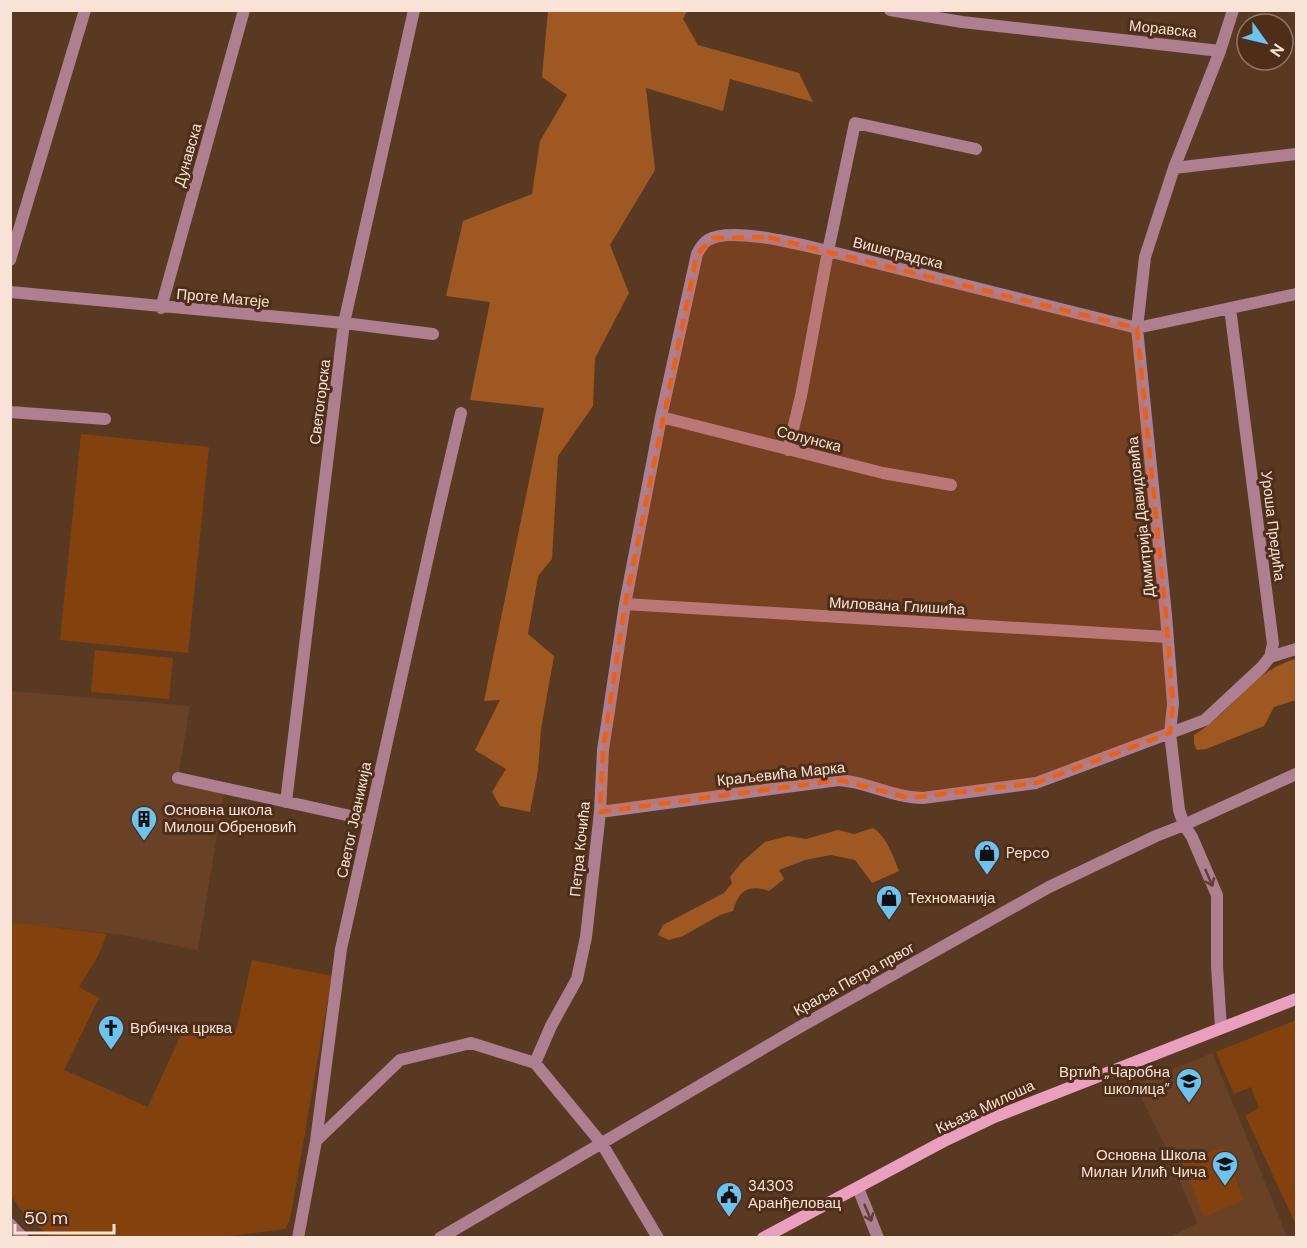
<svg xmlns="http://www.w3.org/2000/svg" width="1307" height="1248" font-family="'DM Sans',sans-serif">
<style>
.built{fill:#694127}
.green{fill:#83420d}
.forest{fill:#a05822}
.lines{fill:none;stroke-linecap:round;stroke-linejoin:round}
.street{stroke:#ae7e91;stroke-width:12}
.secondary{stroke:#eb9fbe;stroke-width:12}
.oneway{stroke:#613e31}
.marked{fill:#e96016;fill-opacity:0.2;stroke:#e96016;stroke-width:4.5;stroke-dasharray:12 8;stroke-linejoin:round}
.labels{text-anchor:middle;stroke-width:6;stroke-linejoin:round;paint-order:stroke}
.street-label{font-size:15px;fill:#f8e3d6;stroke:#4e2e19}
.poi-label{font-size:15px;fill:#f8e3d6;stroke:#4e2e19;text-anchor:start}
</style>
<rect width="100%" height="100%" fill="#5a3923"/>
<!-- built -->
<path class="built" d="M11,691L190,706L177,784L224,792L198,950L123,935L11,922Z
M1212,1053L1241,1123L1287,1237H1170L1197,1223L1168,1152L1135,1085Z"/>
<!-- green -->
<path class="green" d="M81,434L209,447L188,653L60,640Z
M95,650L173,658L169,699L91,692Z
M11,922L107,934L98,956L79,987L99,998L64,1070L148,1107L183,1030L223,1027L236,1031L252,960L332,976L290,1220L285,1229L213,1238L50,1237L20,1209L11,1195Z
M1296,1020V1225L1245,1115L1259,1108L1251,1087L1234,1094L1216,1052Z
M1223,1147L1244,1200L1204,1217L1182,1163Z"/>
<!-- forest -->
<path class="forest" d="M548,11H687L683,19L698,45L799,73L813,102L730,79L723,111L646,88L655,170L610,245L629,293L595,358L593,406L558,456L552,559L538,576L528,634L554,656L541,729L538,771L530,812L500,806L492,792L506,769L475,750L500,700L484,701L544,408L470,400L490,302L446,296L463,221L532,194L540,141L567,95L542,77Z
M1296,659V700L1274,707L1264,726L1206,749L1197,750L1194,744V735C1233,712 1252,670 1296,659Z
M873,828C887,837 893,856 899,871L872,883L855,860L831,855L805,860L779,870L784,879L769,891C748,884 739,890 733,911L720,915L683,936L669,940L658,935L663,925L724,893L732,883L730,877L742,862L765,842L788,836L806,839L838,830L854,834Z"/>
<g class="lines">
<!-- street -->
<path class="street" d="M890,10L962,22L1220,51
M976,149L855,123L828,251L1137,328L1296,294
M1174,168L1296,154
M10,260L85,10
M10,292L344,323L433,334
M161,308L244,10
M10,412L105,419
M661,417L883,473L951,485
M625,604L1167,637
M1270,657L1296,649
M178,778L369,820
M286,802L344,323L414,10
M600,812L839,780C868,782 894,798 923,798L1036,783L1205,720L1262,667L1270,657L1273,644L1230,308
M1221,1028L1217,966V895L1192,837L1184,825L1179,810L1170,733L1173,704L1166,615L1137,328L1145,257L1174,168L1220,51L1233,10
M316,1141L400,1060L471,1043L535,1063
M858,1188L878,1238
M10,1224L23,1238
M298,1238L316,1141L341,949L437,516L461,413
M440,1238L798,1028L1049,887L1156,836L1184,825L1296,774
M658,1238L602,1144L535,1063L551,1026L577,979L586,937L600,812L603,750L625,604L661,417L697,254C700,248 703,243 708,240C731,226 802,245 828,251L801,396L788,450"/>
<!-- secondary -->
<path class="secondary" d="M763,1238L946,1140L992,1118L1296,999"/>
</g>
<!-- one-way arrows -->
<defs><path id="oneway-shaft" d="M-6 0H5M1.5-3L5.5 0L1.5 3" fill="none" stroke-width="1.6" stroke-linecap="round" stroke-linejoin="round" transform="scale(1.5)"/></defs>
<g class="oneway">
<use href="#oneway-shaft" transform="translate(1209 878) rotate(67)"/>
<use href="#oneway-shaft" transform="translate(868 1213) rotate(67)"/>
</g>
<!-- marked area -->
<path class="marked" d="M768,237L1137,328L1166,615L1173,704L1170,733L1036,783L909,798L839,780L600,812L603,750L625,604L697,254L713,238Z"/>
<!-- icons -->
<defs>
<g id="building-pin" transform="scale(1.35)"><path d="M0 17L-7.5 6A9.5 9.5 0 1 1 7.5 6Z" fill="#6bc3f2" stroke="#4e2e19"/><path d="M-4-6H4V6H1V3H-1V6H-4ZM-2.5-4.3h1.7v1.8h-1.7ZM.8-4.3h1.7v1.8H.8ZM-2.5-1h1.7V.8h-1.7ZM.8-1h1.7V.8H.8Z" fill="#111"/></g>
<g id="shop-pin" transform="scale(1.35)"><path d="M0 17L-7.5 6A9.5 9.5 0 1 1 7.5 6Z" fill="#6bc3f2" stroke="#4e2e19"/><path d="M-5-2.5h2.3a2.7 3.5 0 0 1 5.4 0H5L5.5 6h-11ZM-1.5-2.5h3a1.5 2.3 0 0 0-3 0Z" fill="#111"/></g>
<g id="church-pin" transform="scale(1.35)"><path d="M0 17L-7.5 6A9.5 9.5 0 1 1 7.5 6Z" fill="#6bc3f2" stroke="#4e2e19"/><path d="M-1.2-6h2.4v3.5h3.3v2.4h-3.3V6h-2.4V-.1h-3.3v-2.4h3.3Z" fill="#111"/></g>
<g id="school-pin" transform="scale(1.35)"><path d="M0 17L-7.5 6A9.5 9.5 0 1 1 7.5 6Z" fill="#6bc3f2" stroke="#4e2e19"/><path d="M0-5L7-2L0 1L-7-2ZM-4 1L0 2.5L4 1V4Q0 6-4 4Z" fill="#111"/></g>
<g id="civic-pin" transform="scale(1.35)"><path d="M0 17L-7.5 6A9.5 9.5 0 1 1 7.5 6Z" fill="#6bc3f2" stroke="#4e2e19"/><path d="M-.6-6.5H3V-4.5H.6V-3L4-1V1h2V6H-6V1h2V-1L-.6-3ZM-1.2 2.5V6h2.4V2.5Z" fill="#111"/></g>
</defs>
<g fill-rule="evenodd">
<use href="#building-pin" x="144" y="819"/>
<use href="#shop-pin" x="987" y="853"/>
<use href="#shop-pin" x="889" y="898"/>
<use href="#church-pin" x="111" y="1028"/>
<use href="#school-pin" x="1189" y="1081"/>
<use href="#school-pin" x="1225" y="1164"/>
<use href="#civic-pin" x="729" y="1195"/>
</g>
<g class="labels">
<!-- street labels -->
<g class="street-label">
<text transform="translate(1163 29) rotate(6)" y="5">Моравска</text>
<text transform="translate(188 155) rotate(-74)" y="5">Дунавска</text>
<text transform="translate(898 253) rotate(14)" y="5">Вишеградска</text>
<text transform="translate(223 298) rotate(5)" y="5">Проте Матеје</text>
<text transform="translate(320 402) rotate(-83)" y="5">Светогорска</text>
<text transform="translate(809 439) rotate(14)" y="5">Солунска</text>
<text transform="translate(1141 517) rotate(-96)" y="5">Димитрија Давидовића</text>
<text transform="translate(1273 526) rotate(83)" y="5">Уроша Предића</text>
<text transform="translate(897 606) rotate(3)" y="5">Милована Глишића</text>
<text transform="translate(781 774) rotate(-6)" y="5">Краљевића Марка</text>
<text transform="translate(354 820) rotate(-78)" y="5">Светог Јоаникија</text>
<text transform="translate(580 849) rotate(-84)" y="5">Петра Кочића</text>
<text transform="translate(854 979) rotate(-29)" y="5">Краља Петра првог</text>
<text transform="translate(985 1107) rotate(-25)" y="5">Књаза Милоша</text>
</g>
<!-- poi labels -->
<g class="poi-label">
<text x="164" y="815">Основна школа<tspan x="164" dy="17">Милош Обреновић</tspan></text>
<text x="1006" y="858">Pepco</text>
<text x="908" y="903">Техноманија</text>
<text x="130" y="1033">Врбичка црква</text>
<text x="1170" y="1077" text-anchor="end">Вртић „Чаробна<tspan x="1170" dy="17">школица”</tspan></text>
<text x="1206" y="1160" text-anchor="end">Основна Школа<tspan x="1206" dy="17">Милан Илић Чича</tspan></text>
<text x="748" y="1191">34303<tspan x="748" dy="17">Аранђеловац</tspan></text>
</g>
</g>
<!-- border -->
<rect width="1307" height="1248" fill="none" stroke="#f8e3d6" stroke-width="24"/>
<!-- north arrow -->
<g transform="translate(1265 42) rotate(124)"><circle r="28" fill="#4e2e19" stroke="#927665" stroke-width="1.5"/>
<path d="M0-4.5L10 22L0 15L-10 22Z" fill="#6bc3f2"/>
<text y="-9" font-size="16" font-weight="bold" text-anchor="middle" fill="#f8e3d6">N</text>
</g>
<!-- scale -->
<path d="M15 1224v9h99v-9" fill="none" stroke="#f8e3d6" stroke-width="3"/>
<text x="24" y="1224" font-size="18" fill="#f8e3d6" stroke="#4e2e19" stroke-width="4.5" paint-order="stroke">50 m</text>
</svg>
